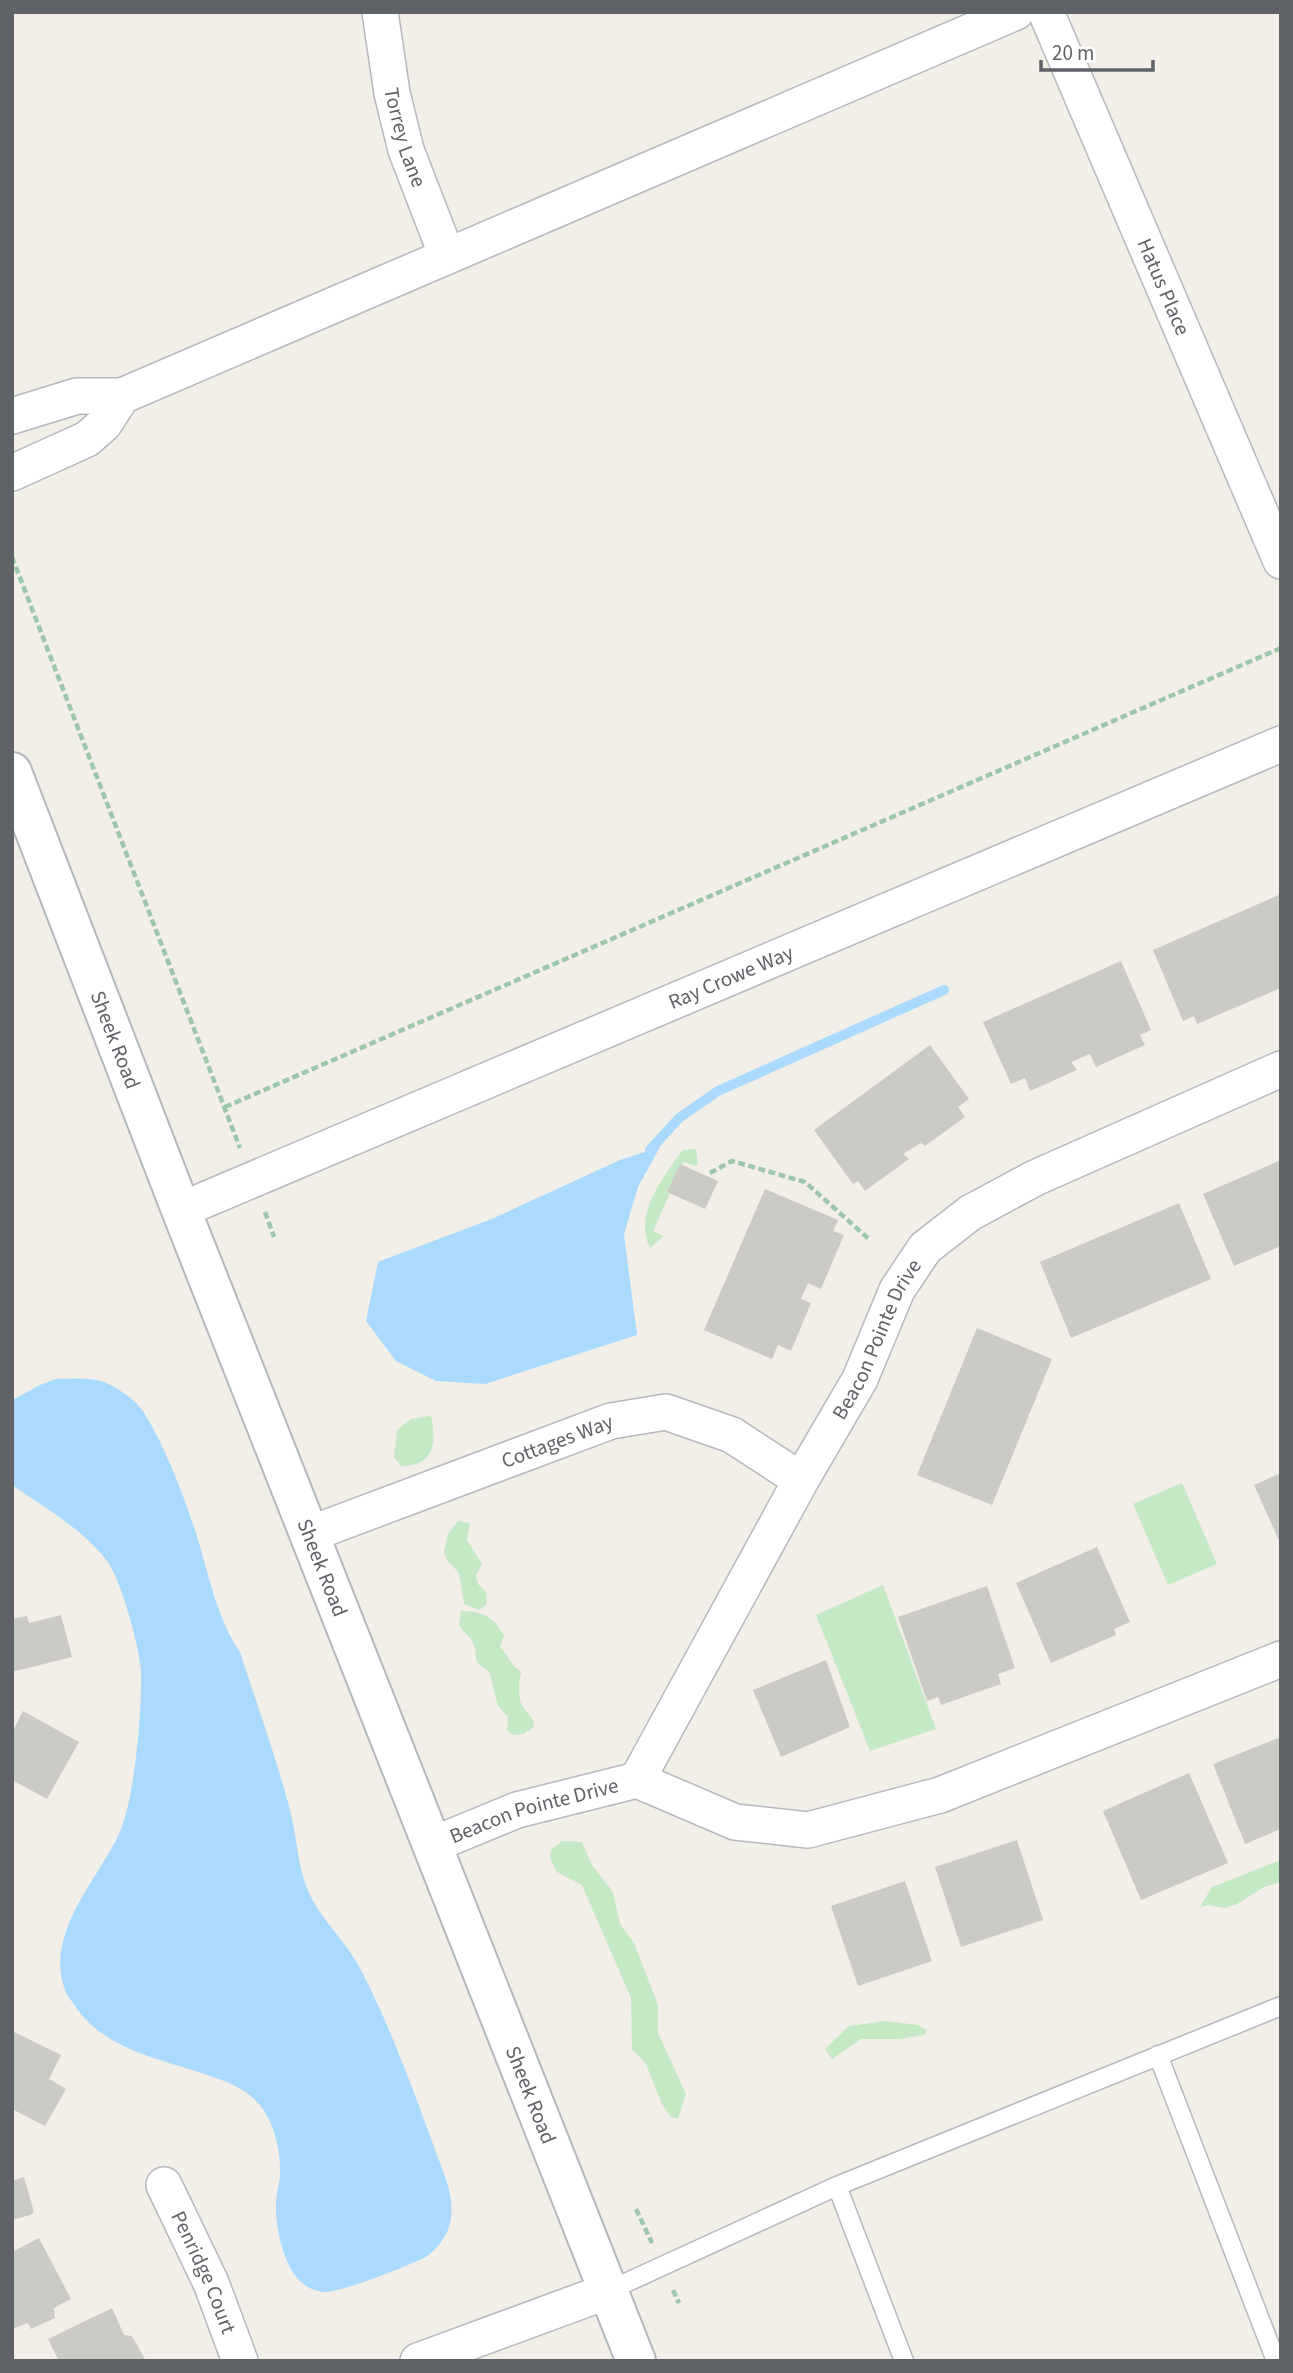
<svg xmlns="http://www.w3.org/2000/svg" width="1293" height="2373" font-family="'Source Sans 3',sans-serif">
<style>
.green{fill:#c5e8c5}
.water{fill:#aadaff}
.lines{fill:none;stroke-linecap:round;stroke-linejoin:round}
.stream{stroke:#aadaff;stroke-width:10}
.building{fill:#cccac5}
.service-casing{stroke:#b5b8bc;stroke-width:21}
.minor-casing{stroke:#b5b8bc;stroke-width:38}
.tertiary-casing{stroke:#b5b8bc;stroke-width:42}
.path{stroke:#9cc7a9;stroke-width:4.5;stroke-dasharray:7 3.5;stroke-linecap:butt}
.service{stroke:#fff;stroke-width:18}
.minor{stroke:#fff;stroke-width:35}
.tertiary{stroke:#fff;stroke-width:38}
.labels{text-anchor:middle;stroke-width:5;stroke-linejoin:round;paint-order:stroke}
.street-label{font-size:21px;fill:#5f6368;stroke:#fff}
</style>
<rect width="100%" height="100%" fill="#f1efe8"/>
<!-- green -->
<path class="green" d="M696,1149L698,1164L695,1166L684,1162L653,1231L664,1236L650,1248C633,1215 663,1177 683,1150Z
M431,1416C437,1443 434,1466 401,1466L394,1457L397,1430L411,1419Z
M1182,1483L1217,1564L1168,1585L1133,1504Z
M458,1521L470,1523L467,1540L482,1564L476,1575L478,1584L486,1592L487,1604L479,1610L464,1604L459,1573L447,1560L444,1552L448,1534Z
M883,1585L936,1729L870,1751L816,1615Z
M461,1611C482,1611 495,1617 504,1636L500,1646L514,1666L521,1672C519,1683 517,1698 523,1707C528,1715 534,1717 534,1727L523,1734L512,1735L507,1730L508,1717L498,1706L489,1671C467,1661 482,1652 470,1638C466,1633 462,1631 459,1625Z
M562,1841L582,1842L592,1865L613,1892L620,1924L634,1943L658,2005V2033L686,2094L678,2119L670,2116L662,2104L646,2064L632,2049L631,1998L582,1885L557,1872L550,1858L551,1850Z
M1281,1860V1882L1264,1887L1237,1904L1225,1908L1209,1905L1200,1907L1212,1887Z
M886,2021L918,2025L927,2030L924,2035L899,2039H861L832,2059L825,2049L849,2026Z"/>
<!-- water -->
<path class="water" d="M660,1147L638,1187L624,1234L637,1335L485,1384L436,1381L396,1361L366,1321L378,1262L494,1218L620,1160Z
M56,1379C70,1379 90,1377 104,1382C116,1387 135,1399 142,1410C164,1442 188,1506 199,1543C210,1580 218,1620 240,1652C257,1705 276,1757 290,1810C297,1836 297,1864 307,1888C319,1919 347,1941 362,1972C396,2038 420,2110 446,2179C451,2195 454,2211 449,2227C446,2237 435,2251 427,2256C412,2265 339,2293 324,2292C311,2291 301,2284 294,2274C282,2256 275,2225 276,2203C276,2193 280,2183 280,2173C281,2149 273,2117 255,2100C243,2088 228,2082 213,2077C164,2059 106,2052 75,2006C72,2001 67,1996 65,1990C44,1934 97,1881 119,1834C135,1799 142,1711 141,1671C140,1648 121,1579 107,1561C83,1529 45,1508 12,1485V1400L40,1385Z"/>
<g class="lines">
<!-- stream -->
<path class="stream" d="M650,1150L679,1118L718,1091L944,990"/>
</g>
<!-- building -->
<path class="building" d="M1281,894V988L1197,1024L1194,1016L1183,1021L1153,950Z
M1121,961L1151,1030L1140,1035L1145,1045L1096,1067L1090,1054L1071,1062L1077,1070L1030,1091L1025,1078L1011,1084L983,1022Z
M930,1045L969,1099L958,1107L965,1117L925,1146L921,1143L903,1154L909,1159L865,1191L858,1181L853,1184L814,1130Z
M1281,1160V1246L1234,1266L1203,1194Z
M680,1164L718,1181L705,1209L667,1192Z
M765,1189L838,1220L833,1231L844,1235L821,1289L808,1283L801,1299L811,1303L791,1351L778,1345L772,1359L704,1330Z
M1179,1203L1211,1279L1071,1338L1040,1262Z
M977,1328L1052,1359L992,1505L917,1475Z
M1281,1473V1545L1254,1485Z
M1097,1547L1130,1622L1114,1629L1116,1635L1051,1663L1016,1583Z
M987,1586L1015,1668L998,1674L1001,1684L941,1705L938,1697L927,1701L898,1617Z
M61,1615L72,1657L12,1672V1619L27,1616L29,1623Z
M826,1660L850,1727L781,1757L753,1690Z
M23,1711L79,1742L47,1799L12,1780V1733Z
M1281,1737V1829L1245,1844L1213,1764Z
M1189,1773L1228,1863L1141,1900L1103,1811Z
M1017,1840L1043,1920L961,1947L935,1867Z
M905,1881L932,1961L858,1986L831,1906Z
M12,2031L61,2055L49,2079L66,2089L45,2126L12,2109Z
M24,2177L34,2212L30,2215L12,2220V2181Z
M39,2238L71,2299L54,2308L55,2318L31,2329L28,2323L12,2329V2252Z
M112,2308L124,2335L132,2336L146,2361H59L48,2339Z"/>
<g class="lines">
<!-- service casing -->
<g class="service-casing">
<path id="service" d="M1158,2055L1276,2361
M837,2186L904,2361
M608,2291L837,2186L1281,2006"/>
</g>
<!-- minor casing -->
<g class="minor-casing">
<g id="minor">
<path id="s1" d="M380,12L392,93L406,150L447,256"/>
<path id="s2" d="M1046,12L1281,561"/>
<path d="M12,416L77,396H122L1016,12"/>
<path d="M12,473L87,439L104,424L122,396"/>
<path id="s3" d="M181,1210L1281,744"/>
<path id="s4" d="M310,1534L611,1421L666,1412L732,1435L801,1480"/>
<path id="s5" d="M637,1780L801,1480L860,1379L897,1290L925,1248L970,1213L1035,1178L1281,1069"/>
<path id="s6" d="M432,1845L517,1810L637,1780L735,1822L808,1830L940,1795L1281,1659"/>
<path id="s7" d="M164,2185L211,2283L240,2361"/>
<path d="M418,2361L608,2291"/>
</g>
</g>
<!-- tertiary casing -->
<g class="tertiary-casing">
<g id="tertiary">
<path id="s8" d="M12,772L181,1210L636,2361"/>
</g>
</g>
<!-- path -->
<path class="path" d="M12,557L240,1148
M225,1107L1281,648
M710,1173L732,1161L805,1182L870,1240
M265,1212L274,1237
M636,2209L652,2243
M673,2290L679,2303"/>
<!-- service -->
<use href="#service" class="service"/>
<!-- minor -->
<use href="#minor" class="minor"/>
<!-- tertiary -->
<use href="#tertiary" class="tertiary"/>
</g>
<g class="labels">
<!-- street labels -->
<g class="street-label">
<text dy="7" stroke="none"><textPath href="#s1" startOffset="128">Torrey Lane</textPath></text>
<text dy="7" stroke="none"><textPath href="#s2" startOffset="299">Hatus Place</textPath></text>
<text dy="7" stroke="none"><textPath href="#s3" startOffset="597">Ray Crowe Way</textPath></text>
<text dy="7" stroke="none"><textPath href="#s8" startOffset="287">Sheek Road</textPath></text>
<text dy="7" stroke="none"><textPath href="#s5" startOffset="502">Beacon Pointe Drive</textPath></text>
<text dy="7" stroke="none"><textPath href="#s4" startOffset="264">Cottages Way</textPath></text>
<text dy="7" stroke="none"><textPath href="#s8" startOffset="854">Sheek Road</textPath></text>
<text dy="7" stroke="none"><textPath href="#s6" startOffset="108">Beacon Pointe Drive</textPath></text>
<text dy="7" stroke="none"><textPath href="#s8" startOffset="1421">Sheek Road</textPath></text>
<text dy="7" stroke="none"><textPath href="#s7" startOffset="96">Penridge Court</textPath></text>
</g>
</g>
<!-- border -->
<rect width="1293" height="2373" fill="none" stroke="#5f6368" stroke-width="28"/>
<!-- scale -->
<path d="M1041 60v10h112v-10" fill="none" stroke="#5f6368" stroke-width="3.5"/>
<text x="1052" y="60" font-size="21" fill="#5f6368" stroke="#ffffff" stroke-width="5" paint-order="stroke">20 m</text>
</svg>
